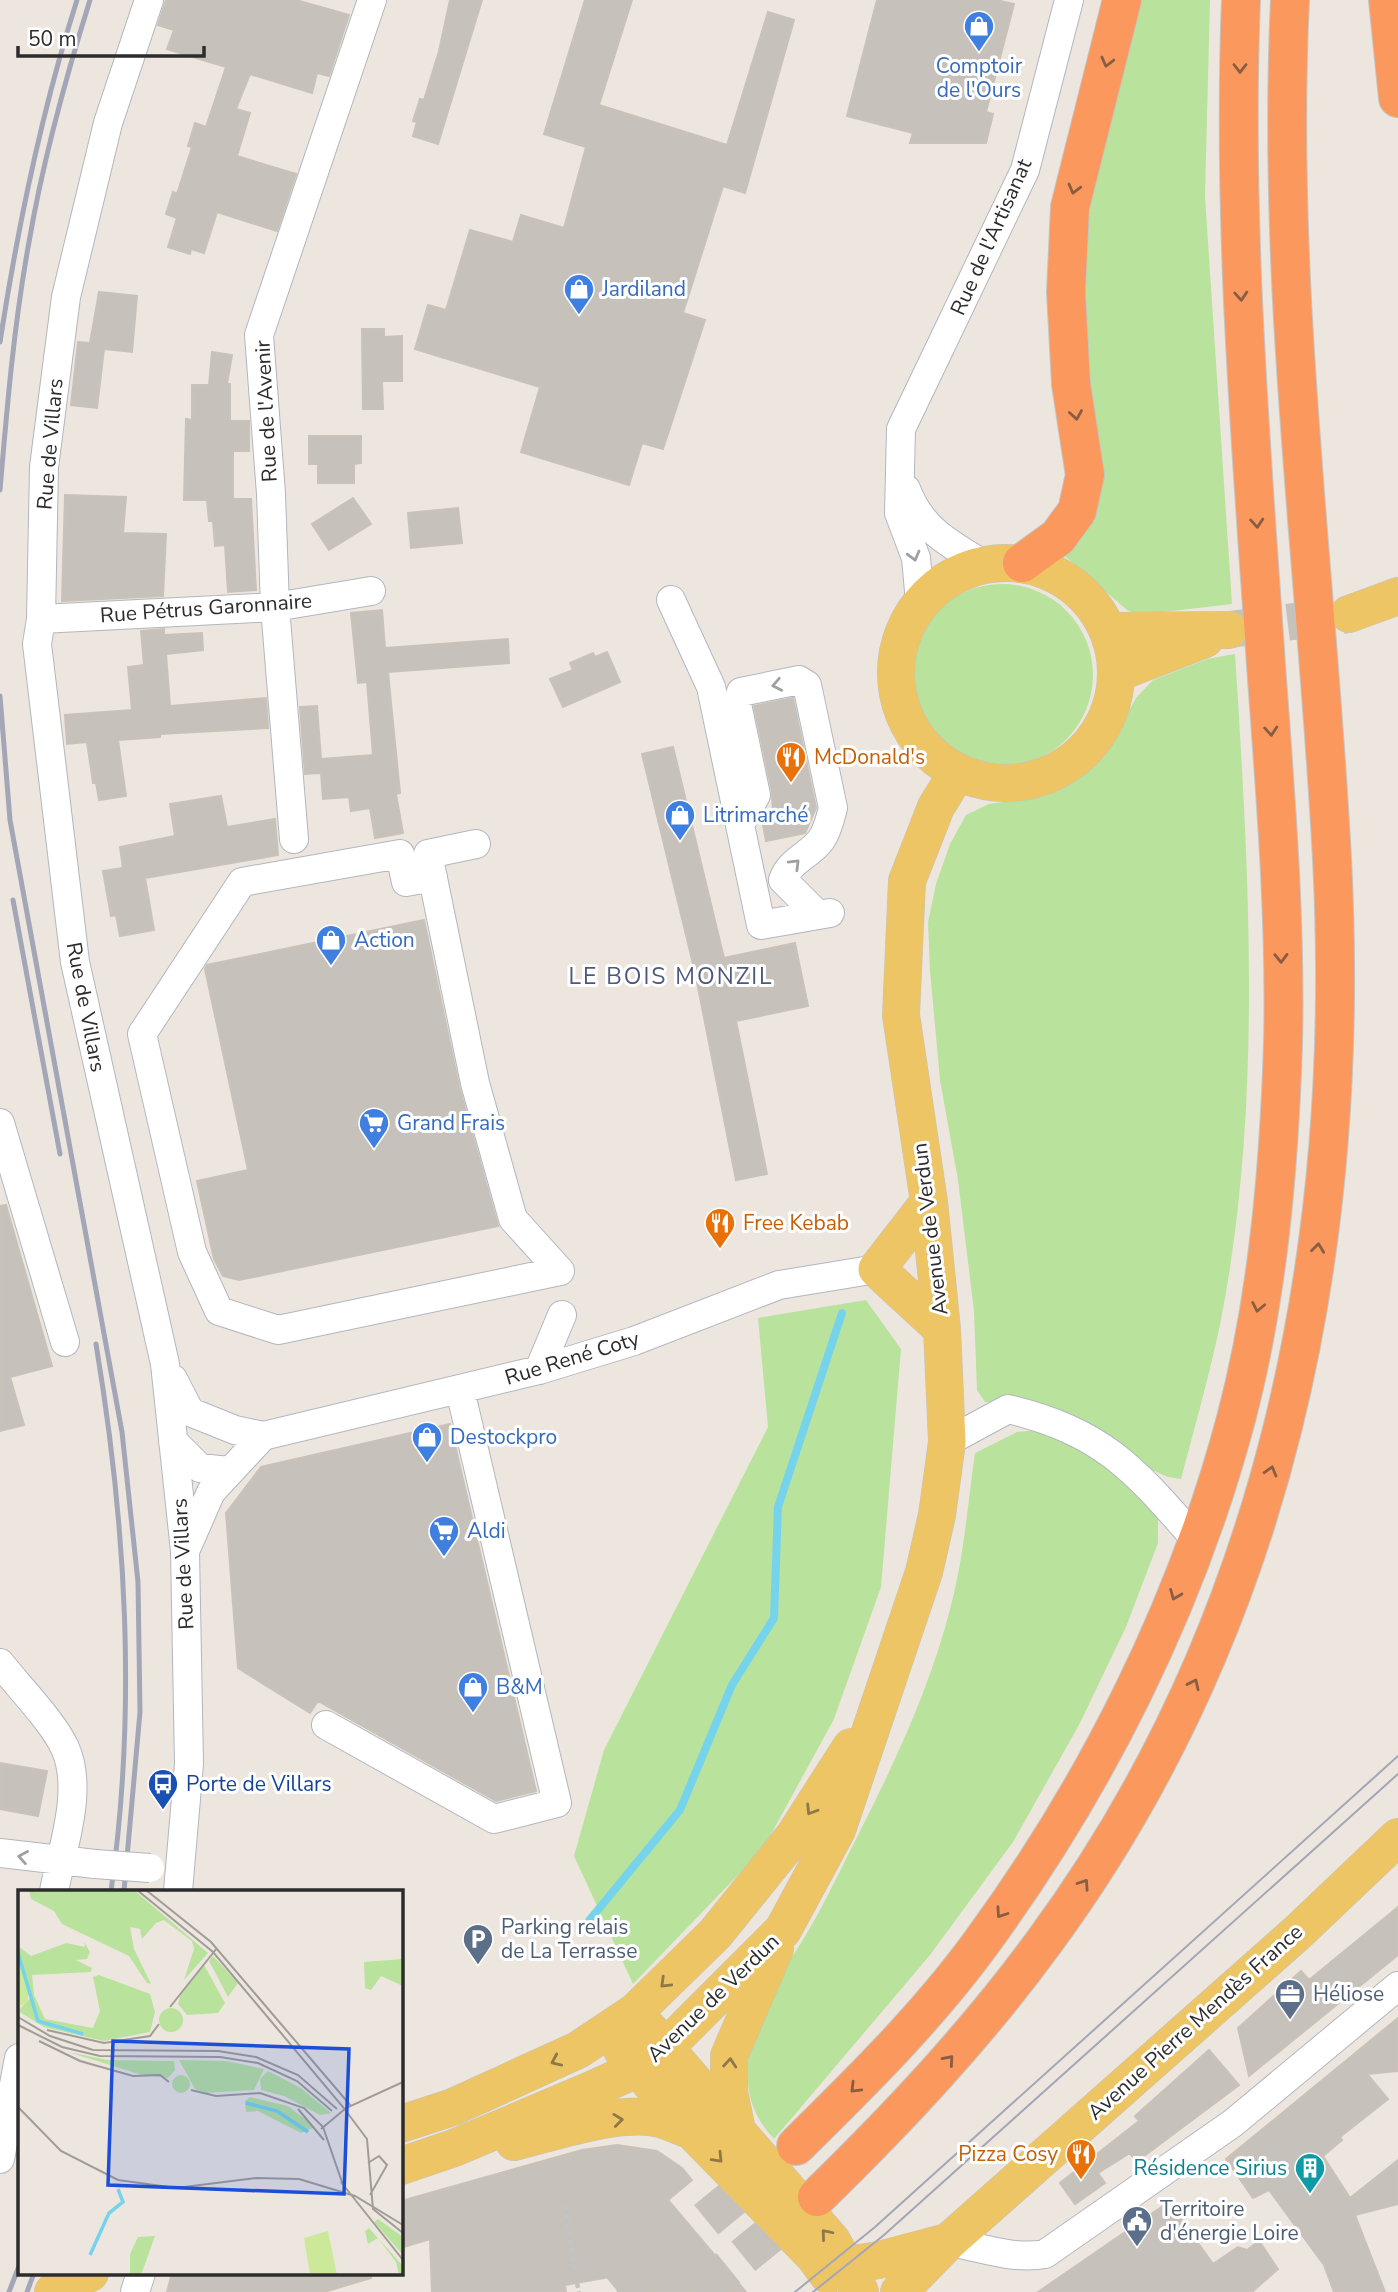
<svg xmlns="http://www.w3.org/2000/svg" width="1398" height="2292" font-family="'Nunito Sans',sans-serif">
<style>
.green{fill:#b9e29d}
.lines{fill:none;stroke-linecap:round;stroke-linejoin:round}
.stream{stroke:#75d4ec;stroke-width:8}
.building{fill:#c6c1ba;stroke:#c9c2b8;stroke-width:2}
.major-tunnel{stroke:#c6c1bb;stroke-width:37;stroke-dasharray:37 18;stroke-linecap:butt}
.highway-tunnel{stroke:#c6c1bb;stroke-width:38;stroke-dasharray:38 19;stroke-linecap:butt}
.minor-casing{stroke:#b2b6bf;stroke-width:30}
.major-casing{stroke:#c4c4c4;stroke-width:38}
.highway-casing{stroke:#c4c4c4;stroke-width:40}
.path{stroke:#c4c4c4;stroke-width:4.5;stroke-dasharray:5 3.5;stroke-linecap:butt}
.minor{stroke:#fff;stroke-width:28}
.major{stroke:#eec564;stroke-width:37}
.highway{stroke:#fb985d;stroke-width:38}
.tram{stroke:#a2a6b6;stroke-width:2}
.rail{stroke:#a2a6b6;stroke-width:5}
.minor-bridge-casing{stroke:#b2b6bf;stroke-width:30;stroke-linecap:butt}
.minor-bridge{stroke:#fff;stroke-width:28}
.oneway{stroke:#895d42}
.oneway2{stroke:#a0a0a0}
.oneway3{stroke:#8d7848}
.labels{text-anchor:middle;stroke-width:6;stroke-linejoin:round;paint-order:stroke}
.shop-label{font-size:21px;fill:#366cbe;stroke:#fff;text-anchor:start}
.street-label{font-size:21px;fill:#2c2c2c;stroke:#fff}
.food-label{font-size:21px;fill:#c56008;stroke:#fff;text-anchor:start}
.transit-label{font-size:21px;fill:#164399;stroke:#fff;text-anchor:start}
.service-label{font-size:21px;fill:#4e5e75;stroke:#fff;text-anchor:start}
.culture-label{font-size:21px;fill:#0d838f;stroke:#fff;text-anchor:end}
.neighbourhood-label{font-size:23px;letter-spacing:2px;fill:#4d587d;stroke:#fff}
.inset-river{fill:none;stroke:#75d4ec;stroke-width:3.5}
.inset-road{fill:none;stroke:#a09c97;stroke-width:2}
.view{fill:#1d4ed8;fill-opacity:0.15;stroke:#1d4ed8;stroke-width:3.5}
.inset-edge{fill:none;stroke:#2c2c2c;stroke-width:3.5}
</style>
<rect width="100%" height="100%" fill="#ede6df"/>
<!-- green -->
<path class="green" d="M1130,0H1210L1205,197L1232,604L1138,615L1127,610L1059,551L1092,412L1081,233Z
M911 675a91 91 0 1 1 182 0a91 91 0 1 1-182 0Z
M1235,654C1249,872 1263,1103 1221,1320C1210,1373 1195,1426 1181,1479L1168,1477L1000,1403L985,1402L977,1390L974,1311L958,1180L940,1080L930,971L928,922L936,884L950,844L966,815L989,804L1045,796L1077,778L1104,757L1136,698L1153,680L1207,659Z
M866,1300L901,1349L881,1587L834,1719L763,1849L633,1984L574,1856L604,1750L768,1427L758,1318Z
M1050,1429L1112,1461L1158,1517V1543L1126,1627L1079,1725L1013,1842L930,1955L774,2139C748,2111 744,2084 750,2046C757,2001 782,1975 804,1938C821,1910 836,1879 851,1849C896,1761 939,1671 958,1574C966,1534 969,1493 975,1453L1017,1432Z"/>
<g class="lines">
<!-- stream -->
<path class="stream" d="M588,1922L680,1810L732,1685L774,1618L778,1507L842,1313"/>
</g>
<!-- building -->
<path class="building" d="M166,0H296L349,15L329,76L317,73L312,93L250,74L236,109L250,113L237,156L296,174L277,231L217,212L204,253L191,249L190,254L168,247L177,218L166,214L173,192L177,194L192,147L188,146L195,123L206,127L226,67L167,49L174,30L158,25Z
M450,0H482L438,144L413,136L417,122L413,121L420,99L424,100L439,51Z
M585,0H632L599,105L727,145L768,12L794,20L745,193L723,186L683,313L705,320L663,449L642,443L629,485L521,452L540,387L415,349L428,305L446,310L470,230L513,242L521,215L564,228L586,147L544,134Z
M877,0H996L1014,4L986,112L993,114L986,143H910L913,133L847,116Z
M99,292L137,296L132,352L104,349L97,408L71,405L78,342L90,343Z
M362,329H384V337L402,336V381H382L383,409H363Z
M212,352L232,355L227,384H230V421H249V451H233V499H251L256,590L228,592L225,545L215,546L213,521H209L207,500H184L186,419L192,420V385H209Z
M309,436H361V463L354,464V483H318V464H309Z
M65,495L126,497L123,533L166,534L163,596L62,601Z
M353,498L371,524L329,550L312,524Z
M458,508L462,543L411,548L408,513Z
M382,610L385,648L508,639L509,663L388,672L400,793L396,794L403,833L375,838L370,808L351,811L349,797L323,799L321,773L305,774L300,707L317,706L321,759L373,755L367,682L358,683L351,613Z
M164,629V635L202,633L203,650L166,654L170,706L266,698L268,728L160,734V737L118,740L126,796L99,800L96,783H93L87,742L67,744L65,715L132,710L128,667L144,665L141,631Z
M607,652L620,682L563,707L550,679L573,670L570,663L593,653L595,657Z
M793,698L816,808L805,833L766,841L762,819L773,816L772,792L754,706Z
M673,747L724,958L795,943L808,1006L736,1021L767,1174L736,1180L695,972L642,754Z
M221,796L227,827L275,819L278,855L145,878L154,930L120,936L116,915L111,916L103,871L123,868L120,847L175,836L170,804Z
M424,920L459,1086L498,1226L239,1280L223,1276L214,1259L197,1181L248,1170L205,969L207,965Z
M6,1205L52,1366L10,1377L24,1425L0,1431V1206Z
M450,1424L536,1791L496,1801L318,1701L310,1713L238,1668L226,1513L261,1467Z
M0,1763L47,1771L38,1816L0,1809Z
M1398,1907V1955L1249,2076L1238,2028L1301,1971L1309,1980Z
M1398,2018V2071L1367,2074L1388,2099L1340,2137L1342,2140L1323,2156L1350,2198L1398,2160V2204L1355,2215L1385,2292H1334L1324,2265L1269,2190L1253,2198L1226,2159Z
M1209,2050L1239,2085L1136,2162L1130,2153L1098,2173L1105,2183L1075,2204L1060,2183L1139,2121L1135,2116Z
M617,2145L657,2151L682,2168L692,2180L668,2200L746,2292H618L615,2276L565,2285L566,2292H432L430,2239L401,2248V2201L582,2150Z
M1169,2202L1213,2264L1238,2247L1247,2250L1259,2241L1278,2269L1252,2292H1038Z
M172,2273H370L371,2278L324,2292H167Z"/>
<g class="lines">
<!-- major-tunnel -->
<path class="major-tunnel" d="M1233,629L1346,615"/>
<!-- highway-tunnel -->
<path class="highway-tunnel" d="M618,2292L773,2165
M699,2292L809,2203"/>
<!-- minor casing -->
<g class="minor-casing">
<path id="minor" d="M149,0L108,123L66,297L44,467L41,619L37,644L75,962L165,1364L185,1551L189,1764L178,1891
M906,489C921,529 948,543 983,564
M671,600L711,687L761,925L830,913
M920,602L916,558L899,513L901,429L1025,170L1069,0
M41,619L275,607L371,591
M740,825L756,795L737,704L741,692L799,680L807,685L833,808C830,819 828,830 821,840C809,856 790,860 783,880L817,914
M294,839L275,607L271,494L259,335L372,0
M476,844L428,854L475,1083L513,1219L560,1271
M433,877L406,882L400,854L242,882L142,1034L192,1252L219,1311L278,1330L560,1271
M0,1123L65,1342
M539,1370L562,1315
M173,1379L190,1412L235,1430L263,1436L539,1370L634,1341L779,1285L877,1269
M173,1441L200,1468L229,1471
M947,1442L1008,1409C1104,1432 1135,1470 1197,1541
M186,1549L211,1492L263,1436
M0,1663C18,1686 54,1723 65,1748C84,1790 62,1849 54,1891
M326,1725L494,1819L557,1803L460,1390
M0,1853L95,1864
M0,2159L19,2058
M948,2242C982,2247 1011,2260 1045,2254L1233,2123L1398,1986
M135,2292L141,2273"/>
</g>
<!-- major casing -->
<g class="major-casing">
<path id="major" d="M896 673a110 110 0 1 1 220 0a110 110 0 1 1-220 0Z
M1349,614L1398,596
M1109,631L1229,630
M1117,673L1205,639
M929,1202L877,1269L942,1329
M649,2029L832,2241L860,2292
M622,2050L692,2131L814,2256L828,2275
M401,2124L453,2107L578,2050L635,2012L715,1934L794,1836L851,1747
M737,2130L729,2092V2056L775,1949
M514,2142C555,2132 620,2109 661,2119C671,2122 681,2127 692,2131
M401,2166L454,2148L591,2090L637,2069L665,2048L783,1930L837,1830L924,1572L937,1515L947,1442L942,1329L929,1202L901,1015L907,881L936,807L957,773
M847,2265L879,2260L947,2242
M53,2292L90,2273
M899,2292L948,2242L1297,1933L1398,1837"/>
</g>
<!-- highway casing -->
<g class="highway-casing">
<path id="highway" d="M1388,0L1398,98
M1022,563L1058,537L1077,511L1085,475L1071,384L1066,292L1070,207L1122,0
M796,2146C861,2082 927,2017 981,1943C1096,1786 1186,1607 1236,1419C1268,1298 1279,1168 1283,1044C1286,918 1275,790 1266,665C1251,444 1232,222 1241,0
M817,2197C899,2117 976,2035 1044,1942C1277,1626 1352,1245 1332,859C1317,572 1276,288 1290,0"/>
</g>
<!-- path -->
<path class="path" d="M565,2206L575,2269
M577,2283L579,2292"/>
<!-- minor -->
<use href="#minor" class="minor"/>
<!-- major -->
<use href="#major" class="major"/>
<!-- highway -->
<use href="#highway" class="highway"/>
<!-- tram -->
<path class="tram" d="M795,2292L875,2227L1398,1756
M813,2292L884,2235L1398,1774"/>
<!-- rail -->
<path class="rail" d="M0,342C18,225 41,113 77,0
M0,490C7,407 14,324 29,242C43,160 65,80 90,0
M0,696L10,820L122,1432L138,1582L140,1712L124,1891
M13,900L60,1154
M96,1344C126,1525 137,1708 111,1891
M9,2292L19,2266
M27,2292L34,2273"/>
<!-- minor-bridge casing -->
<g class="minor-bridge-casing">
<path id="minor-bridge" d="M95,1864L150,1868"/>
</g>
<!-- minor-bridge -->
<use href="#minor-bridge" class="minor-bridge"/>
</g>
<!-- one-way arrows -->
<defs><path id="oneway-chevron" d="M-2-3.5L2.5 0L-2 3.5" fill="none" stroke-width="1.6" stroke-linecap="round" stroke-linejoin="round" transform="scale(1.75)"/></defs>
<g class="oneway">
<use href="#oneway-chevron" transform="translate(1107 62) rotate(104)"/>
<use href="#oneway-chevron" transform="translate(1240 68) rotate(90)"/>
<use href="#oneway-chevron" transform="translate(1074 189) rotate(105)"/>
<use href="#oneway-chevron" transform="translate(1241 296) rotate(86)"/>
<use href="#oneway-chevron" transform="translate(1076 415) rotate(81)"/>
<use href="#oneway-chevron" transform="translate(1257 523) rotate(86)"/>
<use href="#oneway-chevron" transform="translate(1271 731) rotate(86)"/>
<use href="#oneway-chevron" transform="translate(1281 958) rotate(89)"/>
<use href="#oneway-chevron" transform="translate(1318 1248) rotate(-83)"/>
<use href="#oneway-chevron" transform="translate(1258 1307) rotate(101)"/>
<use href="#oneway-chevron" transform="translate(1271 1471) rotate(-74)"/>
<use href="#oneway-chevron" transform="translate(1175 1595) rotate(112)"/>
<use href="#oneway-chevron" transform="translate(1194 1684) rotate(-65)"/>
<use href="#oneway-chevron" transform="translate(1084 1884) rotate(-56)"/>
<use href="#oneway-chevron" transform="translate(1001 1913) rotate(124)"/>
<use href="#oneway-chevron" transform="translate(949 2060) rotate(-49)"/>
<use href="#oneway-chevron" transform="translate(855 2088) rotate(135)"/>
</g>
<g class="oneway2">
<use href="#oneway-chevron" transform="translate(914 556) rotate(75)"/>
<use href="#oneway-chevron" transform="translate(777 685) rotate(169)"/>
<use href="#oneway-chevron" transform="translate(795 864) rotate(-45)"/>
<use href="#oneway-chevron" transform="translate(23 1857) rotate(-170)"/>
</g>
<g class="oneway3">
<use href="#oneway-chevron" transform="translate(811 1810) rotate(122)"/>
<use href="#oneway-chevron" transform="translate(665 1983) rotate(136)"/>
<use href="#oneway-chevron" transform="translate(556 2061) rotate(156)"/>
<use href="#oneway-chevron" transform="translate(730 2063) rotate(-85)"/>
<use href="#oneway-chevron" transform="translate(618 2120) rotate(-7)"/>
<use href="#oneway-chevron" transform="translate(718 2158) rotate(46)"/>
<use href="#oneway-chevron" transform="translate(826 2234) rotate(-130)"/>
</g>
<!-- icons -->
<defs>
<g id="shop-pin" transform="scale(1.575)"><path d="M0 17L-7.5 6A9.5 9.5 0 1 1 7.5 6Z" fill="#3f7fe0" stroke="#fff"/><path d="M-5-2.5h2.3a2.7 3.5 0 0 1 5.4 0H5L5.5 6h-11ZM-1.5-2.5h3a1.5 2.3 0 0 0-3 0Z" fill="#fff"/></g>
<g id="restaurant-pin" transform="scale(1.575)"><path d="M0 17L-7.5 6A9.5 9.5 0 1 1 7.5 6Z" fill="#e8710a" stroke="#fff"/><path d="M-5-6h1v4h1v-4h1v4h1v-4h1v5L-1.5 .5V6h-2V.5L-5-1ZM5-6V6H3V1.5H1.5Q1.5-4 5-6Z" fill="#fff"/></g>
<g id="supermarket-pin" transform="scale(1.575)"><path d="M0 17L-7.5 6A9.5 9.5 0 1 1 7.5 6Z" fill="#3f7fe0" stroke="#fff"/><path d="M-6-5.5h2.5l.6 2H6L4.5 2H-2.5L-4.4-4H-6ZM-1.5 3.2a1.3 1.3 0 1 0 .1 0ZM3 3.2a1.3 1.3 0 1 0 .1 0Z" fill="#fff"/></g>
<g id="bus-pin" transform="scale(1.575)"><path d="M0 17L-7.5 6A9.5 9.5 0 1 1 7.5 6Z" fill="#1a4fb4" stroke="#fff"/><path d="M-5-6H5V4H4V6H2V4H-2V6H-4V4H-5ZM-3.5-4V0h7V-4ZM-3.5 1.2v1.5H-2V1.2ZM2 1.2v1.5H3.5V1.2Z" fill="#fff"/></g>
<g id="parking-pin" transform="scale(1.575)"><path d="M0 17L-7.5 6A9.5 9.5 0 1 1 7.5 6Z" fill="#5c6f8a" stroke="#fff"/><path d="M-3.5-5.5H1a3.5 3.5 0 0 1 0 7H-1V5.5H-3.5ZM-1-3.4V-.6H.8a1.4 1.4 0 0 0 0-2.8Z" fill="#fff"/></g>
<g id="office-pin" transform="scale(1.575)"><path d="M0 17L-7.5 6A9.5 9.5 0 1 1 7.5 6Z" fill="#5c6f8a" stroke="#fff"/><path d="M-6-3h4V-5.5h4V-3h4V5H-6ZM-1-4.5V-3h2v-1.5ZM-6 0V1H6V0Z" fill="#fff"/></g>
<g id="building-pin" transform="scale(1.575)"><path d="M0 17L-7.5 6A9.5 9.5 0 1 1 7.5 6Z" fill="#0f9aa8" stroke="#fff"/><path d="M-4-6H4V6H1V3H-1V6H-4ZM-2.5-4.3h1.7v1.8h-1.7ZM.8-4.3h1.7v1.8H.8ZM-2.5-1h1.7V.8h-1.7ZM.8-1h1.7V.8H.8Z" fill="#fff"/></g>
<g id="civic-pin" transform="scale(1.575)"><path d="M0 17L-7.5 6A9.5 9.5 0 1 1 7.5 6Z" fill="#5c6f8a" stroke="#fff"/><path d="M-.6-6.5H3V-4.5H.6V-3L4-1V1h2V6H-6V1h2V-1L-.6-3ZM-1.2 2.5V6h2.4V2.5Z" fill="#fff"/></g>
</defs>
<g fill-rule="evenodd">
<use href="#shop-pin" x="979" y="26"/>
<use href="#shop-pin" x="579" y="289"/>
<use href="#restaurant-pin" x="791" y="757"/>
<use href="#shop-pin" x="680" y="815"/>
<use href="#shop-pin" x="331" y="940"/>
<use href="#supermarket-pin" x="374" y="1123"/>
<use href="#restaurant-pin" x="720" y="1223"/>
<use href="#shop-pin" x="427" y="1437"/>
<use href="#supermarket-pin" x="444" y="1531"/>
<use href="#shop-pin" x="473" y="1687"/>
<use href="#bus-pin" x="163" y="1784"/>
<use href="#parking-pin" x="478" y="1939"/>
<use href="#office-pin" x="1290" y="1994"/>
<use href="#restaurant-pin" x="1081" y="2154"/>
<use href="#building-pin" x="1310" y="2168"/>
<use href="#civic-pin" x="1137" y="2221"/>
</g>
<g class="labels">
<!-- shop labels -->
<g class="shop-label">
<text x="979" y="73" text-anchor="middle">Comptoir<tspan x="979" dy="24">de l'Ours</tspan></text>
<text x="602" y="296">Jardiland</text>
<text x="703" y="822">Litrimarché</text>
<text x="354" y="947">Action</text>
<text x="397" y="1130">Grand Frais</text>
<text x="450" y="1444">Destockpro</text>
<text x="467" y="1538">Aldi</text>
<text x="496" y="1694">B&amp;M</text>
</g>
<!-- street labels -->
<g class="street-label">
<text transform="translate(991 237) rotate(-66)" y="7">Rue de l'Artisanat</text>
<text transform="translate(266 411) rotate(-93)" y="7">Rue de l'Avenir</text>
<text transform="translate(50 444) rotate(-85)" y="7">Rue de Villars</text>
<text transform="translate(206 608) rotate(-4)" y="7">Rue Pétrus Garonnaire</text>
<text transform="translate(86 1007) rotate(79)" y="7">Rue de Villars</text>
<text transform="translate(930 1229) rotate(-97)" y="7">Avenue de Verdun</text>
<text transform="translate(572 1358) rotate(-17)" y="7">Rue René Coty</text>
<text transform="translate(183 1564) rotate(-93)" y="7">Rue de Villars</text>
<text transform="translate(713 1998) rotate(-44)" y="7">Avenue de Verdun</text>
<text transform="translate(1195 2022) rotate(-42)" y="7">Avenue Pierre Mendès France</text>
</g>
<!-- food labels -->
<g class="food-label">
<text x="814" y="764">McDonald's</text>
<text x="743" y="1230">Free Kebab</text>
<text x="1058" y="2161" text-anchor="end">Pizza Cosy</text>
</g>
<!-- transit labels -->
<g class="transit-label">
<text x="186" y="1791">Porte de Villars</text>
</g>
<!-- service labels -->
<g class="service-label">
<text x="501" y="1934">Parking relais<tspan x="501" dy="24">de La Terrasse</tspan></text>
<text x="1313" y="2001">Héliose</text>
<text x="1160" y="2216">Territoire<tspan x="1160" dy="24">d'énergie Loire</tspan></text>
</g>
<!-- culture labels -->
<g class="culture-label">
<text x="1287" y="2175">Résidence Sirius</text>
</g>
<!-- neighbourhood labels -->
<g class="neighbourhood-label">
<text x="671" y="984">LE BOIS MONZIL</text>
</g>
</g>
<!-- overview -->
<g transform="translate(18 1890)">
<rect width="385" height="385" fill="#ede6df"/>
<path d="M11,0H116L190,63L166,90L176,59L174,51L146,30L138,33L124,49L122,39L112,37L116,59L133,94L129,93L111,66L44,34L36,21L13,9ZM66,52L72,62L69,69L58,70L74,78L73,82L14,85L16,105L27,129L75,138L82,121L75,87L81,85L132,104L137,122L132,142L86,151L26,137L0,121L12,108L0,73V56L13,66L48,53L67,57ZM195,66L220,93L210,107L191,71ZM385,69V96L363,86L353,100L347,98L346,72ZM186,75L207,113L200,123L169,125L160,114L162,106ZM141 130a12 12 0 1 1 24 0a12 12 0 1 1-24 0ZM50,162L90,170L156,171L157,180L150,188L124,185ZM161,170L208,171L246,179L236,200L188,203L177,199ZM250,181L283,198L313,223L302,225L266,206L243,200L242,189ZM154 194a9 9 0 1 1 18 0a9 9 0 1 1-18 0ZM232,207L270,216L297,237L283,243L240,221L228,222L227,211ZM360,329L385,347V365L356,332ZM351,338L385,376V385H381L378,372L360,348L350,354L347,341ZM137,346L123,385H112V364L120,347Z" fill="#b9e29d"/>
<path d="M0,73L11,101L9,113L1,116ZM310,341L319,385H292L286,348Z" fill="#cce999"/>
<path class="inset-river" d="M0,63L20,131L65,144M228,213L259,221L290,242M72,365L91,323L105,312L100,299"/>
<path class="inset-road" d="M119,0L195,62L325,217L349,249L355,319L385,343M128,0L193,52L333,216M152,117L199,58M0,127L32,146L75,160L200,161L238,167L280,185L319,219M0,135L44,157L82,166L202,167L240,173L279,191L314,221M29,140L86,153L132,146L141,134M21,151L62,171L115,186L142,185L151,192M173,200L198,206L242,203L286,218L305,237L325,295M0,217L43,261L100,290L158,298L238,288L281,289L337,306L385,335M280,219L306,250M303,239L328,218L385,192M350,273L361,266L369,275L352,305M323,292L385,370"/>
<path class="view" d="M95,151L331,159L326,304L90,295Z"/>
<rect width="385" height="385" class="inset-edge"/>
</g>
<!-- scale -->
<path d="M18 46v10h186v-10" fill="none" stroke="#2c2c2c" stroke-width="3.5"/>
<text x="28" y="46" font-size="21" fill="#2c2c2c" stroke="#ffffff" stroke-width="5" paint-order="stroke">50 m</text>
</svg>
